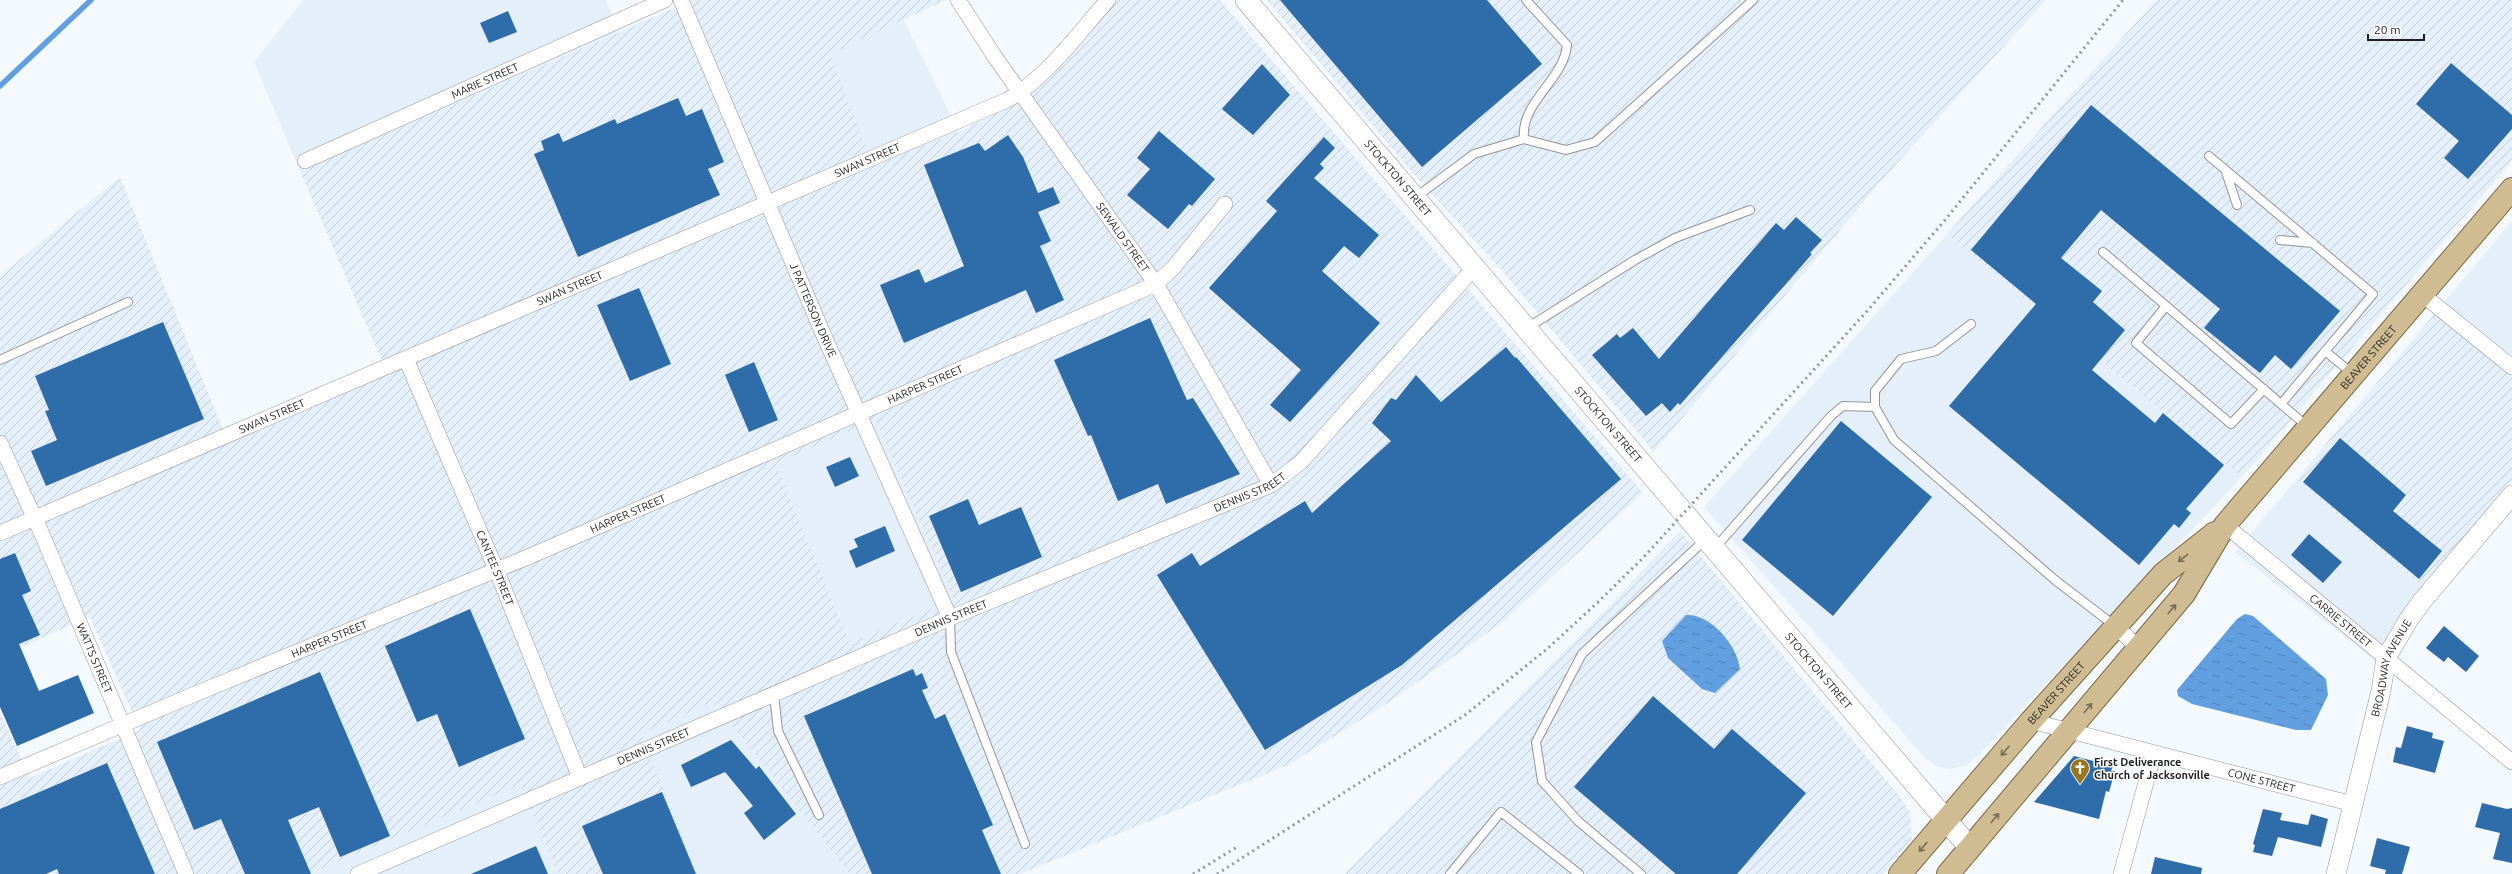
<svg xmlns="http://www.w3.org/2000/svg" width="2512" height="874" font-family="Ubuntu,sans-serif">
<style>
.built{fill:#e5effa}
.industrial{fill:url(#industrial-furrows);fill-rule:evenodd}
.water{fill:url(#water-ripples)}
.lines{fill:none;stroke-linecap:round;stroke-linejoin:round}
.stream{stroke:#619fe1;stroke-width:5.5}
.building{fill:#2e6caa}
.service-casing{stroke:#91959a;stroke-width:10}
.minor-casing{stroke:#91959a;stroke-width:16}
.tertiary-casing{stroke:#91959a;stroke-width:20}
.secondary-casing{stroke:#91959a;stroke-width:22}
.primary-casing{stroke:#7d683b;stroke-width:24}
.service{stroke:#fff;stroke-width:8}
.minor{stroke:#fff;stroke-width:15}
.tertiary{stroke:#fff;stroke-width:19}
.secondary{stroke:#fff;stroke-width:21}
.primary{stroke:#d0bc92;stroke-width:22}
.rail{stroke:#93979a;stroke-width:3;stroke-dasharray:2 4;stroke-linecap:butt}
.oneway{stroke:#766e59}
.labels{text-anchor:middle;stroke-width:3;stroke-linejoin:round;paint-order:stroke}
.street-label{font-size:11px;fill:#1d1f20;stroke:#fff}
.poi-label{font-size:11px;font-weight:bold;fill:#1d1f20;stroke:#fff;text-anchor:start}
</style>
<defs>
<pattern id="industrial-furrows" width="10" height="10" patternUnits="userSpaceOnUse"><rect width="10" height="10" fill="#e5effa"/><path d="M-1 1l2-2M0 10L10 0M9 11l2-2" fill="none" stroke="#c4ccd6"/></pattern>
<pattern id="water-ripples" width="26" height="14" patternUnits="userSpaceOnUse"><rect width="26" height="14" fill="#619fe1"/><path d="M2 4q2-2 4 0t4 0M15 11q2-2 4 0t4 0" fill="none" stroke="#4f81b6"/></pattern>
</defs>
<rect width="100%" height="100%" fill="#f4f9fe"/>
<!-- built -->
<path class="built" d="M303,0H606L620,31L300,171L254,62Z
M904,20L959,132L873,167L829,54Z
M2512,221V376L2436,312Z
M1947,234L2242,477L1975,759L1967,765L1951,769L1938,767L1924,757L1704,507Z
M875,420L954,599L850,643L776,464Z
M2296,480L2424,587L2394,623L2378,663L2235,552Z
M713,702L850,874H698L640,734Z
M520,785L558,874H308Z"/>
<!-- industrial -->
<path class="industrial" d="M688,0H946L830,54L873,166L959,132L1018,101L1115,0H1220L1643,493L1504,621L1388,703L1288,765L1020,874H850L713,702L641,734L698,874H558L520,785L308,874H0V712L30,778L140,730L90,617L0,656V276L120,177L229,444L388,375L300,171L688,2ZM875,420L954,599L850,643L776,464Z
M1267,0H2046L1882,180L1654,452L1500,268L1418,179Z
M2156,0H2512V161L2242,477L1947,234Z
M2436,312L2512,376V482L2424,587L2296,480Z
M1680,531L1900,797L1910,813L1912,839L1884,874H1344L1606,609Z"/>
<!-- water -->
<path class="water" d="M2245,614L2253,616L2326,679L2328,695L2311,730H2296L2192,704L2178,696L2177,690L2237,619Z
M1686,615C1711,614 1737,645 1740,669L1715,693L1702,689L1668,658L1662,641Z"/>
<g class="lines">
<!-- stream -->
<path class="stream" d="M0,86L91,0"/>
</g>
<!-- building -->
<path class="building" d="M1280,0H1487L1542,64L1422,167Z
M508,11L517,32L489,43L480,23Z
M2451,63L2512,115V129L2468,179L2444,158L2459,141L2416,104Z
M1262,64L1290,95L1253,135L1222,109Z
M678,98L686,116L702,109L724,162L708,169L720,195L578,257L534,154L544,150L541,141L559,133L563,142L615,119L617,124Z
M2091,105L2340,311L2291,369L2275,355L2260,373L2204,328L2220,309L2101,210L2061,258L2102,291L2093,302L2125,330L2092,370L2155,423L2163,413L2224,465L2186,509L2191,513L2179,528L2174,524L2139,565L1949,406L2036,304L1971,250Z
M1159,131L1215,179L1192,206L1189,204L1168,229L1127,195L1150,169L1137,158Z
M1008,135L1023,157L1038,193L1053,187L1060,203L1038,212L1051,241L1040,246L1064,300L1036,313L1026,290L904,343L880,285L919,269L925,283L964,266L924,165L979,143L985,151Z
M1324,137L1335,148L1320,164L1324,168L1314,178L1379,235L1359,258L1344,246L1322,271L1380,323L1290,422L1270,405L1301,370L1209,288L1277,211L1266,201Z
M1796,217L1822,240L1810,253L1812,254L1680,405L1678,403L1670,412L1662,403L1646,416L1592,355L1617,334L1620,338L1633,328L1659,359L1776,223L1784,230Z
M639,288L671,364L630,381L597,305Z
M1150,318L1187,400L1193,398L1240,474L1166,504L1158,484L1118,501L1091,435L1088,436L1054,360Z
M163,322L204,419L46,486L31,451L57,440L45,411L49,410L35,376Z
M1506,347L1515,358L1516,357L1621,479L1402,665L1265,750L1157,575L1192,553L1200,566L1305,501L1312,513L1391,441L1372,423L1391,398L1396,400L1416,375L1441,402Z
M754,362L778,420L749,432L725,375Z
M1841,421L1932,497L1833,616L1742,540Z
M2340,438L2406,495L2393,511L2442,551L2419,579L2303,482Z
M850,457L859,476L835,487L826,467Z
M968,499L979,525L1021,507L1042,557L961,592L929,516Z
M885,526L895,551L856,568L849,551L858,547L854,539Z
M2309,534L2342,562L2323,583L2291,555Z
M15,553L31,591L22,595L40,635L19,644L39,691L78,675L94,713L17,746L0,707V559Z
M470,609L525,739L459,767L437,714L417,722L385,646Z
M2444,626L2479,656L2466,672L2448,657L2444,662L2426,648Z
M913,669L916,676L922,673L928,688L922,690L935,719L945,714L993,825L982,830L1001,874H872L804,716Z
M320,672L390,836L340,857L319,807L288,820L311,874H245L221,819L194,830L157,742Z
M1653,696L1714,749L1732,729L1806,793L1737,874H1676L1574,787Z
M2407,726L2433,733L2432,738L2444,741L2435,773L2393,762L2396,747L2401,748Z
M731,740L756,769L759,766L796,814L764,840L744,813L753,806L725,772L691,787L681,765Z
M2074,756L2113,766L2111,771H2115L2109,792L2106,791L2099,819L2034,802Z
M107,763L155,874H59L57,869L46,874H0V809Z
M662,792L696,874H603L582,826Z
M2482,803L2507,809L2512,808V863L2493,859L2500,833L2475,827Z
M2263,809L2282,813L2280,820L2308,825L2311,814L2328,819L2321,847L2278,837L2272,856L2253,852L2255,845L2253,844Z
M2377,838L2410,847L2402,874H2385L2386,870L2370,866Z
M536,846L548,874H471Z
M2155,857L2202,868L2201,874H2151Z"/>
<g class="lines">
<!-- service casing -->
<g class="service-casing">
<path id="service" d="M1524,139C1520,102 1564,80 1567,45L1526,0
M2209,156L2373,294L2281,404
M2225,169L2237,205
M1416,197L1474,154L1524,139L1566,150L1595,142L1753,0
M2280,240L2313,243
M2103,252L2308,427
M2166,306L2136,343L2231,424L2264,389
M1971,324L1936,351L1901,359L1875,391V407L1894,440L2055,580L2115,626
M1527,328L1635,260L1675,238L1750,210
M2325,351L2353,374
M0,360L128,302
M1715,548L1831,416L1843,406L1875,407
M950,618L951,652L1025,844
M774,694L778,731L819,815
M1450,874L1501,812L1579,874
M1641,874L1578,821L1542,781L1536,742L1582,654L1706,539"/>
</g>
<!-- minor casing -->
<g class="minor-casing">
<g id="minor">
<path id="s1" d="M681,0L821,329L950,618"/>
<path id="s2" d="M958,0L995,57L1156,284L1271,485"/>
<path id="s3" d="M305,161L665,0"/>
<path d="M2423,295L2512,367"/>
<path id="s4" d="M406,359L496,569L580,778"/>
<path id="s5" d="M0,443L41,532L186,874"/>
<path id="s6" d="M2225,525L2512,762"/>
<path id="s7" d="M0,533L1007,100C1048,77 1077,34 1108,0"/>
<path d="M2115,626L2139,648"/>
<path id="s8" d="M2031,721L2353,804"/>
<path id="s9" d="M0,777L195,694L528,557L1156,284L1174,267L1225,204"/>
<path id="s10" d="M358,874L950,618L1271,485L1301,462L1475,267"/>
<path d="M2121,874L2154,753"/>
</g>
</g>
<!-- tertiary casing -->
<g class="tertiary-casing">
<g id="tertiary">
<path id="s11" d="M2336,874L2381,691L2386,658L2409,619L2423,600L2512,495"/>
</g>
</g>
<!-- secondary casing -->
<g class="secondary-casing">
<g id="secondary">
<path id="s12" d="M1246,0L1970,848"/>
</g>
</g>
<!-- primary casing -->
<g class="primary-casing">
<g id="primary">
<path id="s13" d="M1900,874L2031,721L2163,574L2215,533"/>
<path id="s14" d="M1948,874L2184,594L2225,525L2512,189"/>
</g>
</g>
<!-- service -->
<use href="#service" class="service"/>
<!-- minor -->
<use href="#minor" class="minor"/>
<!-- tertiary -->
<use href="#tertiary" class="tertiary"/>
<!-- secondary -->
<use href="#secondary" class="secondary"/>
<!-- primary -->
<use href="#primary" class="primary"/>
<!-- rail -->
<path class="rail" d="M1193,874L1237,847
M1217,874L1465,715L1547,649L1596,604L1642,559L1868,310L1945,220L2123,0"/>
</g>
<!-- one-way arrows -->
<defs><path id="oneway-shaft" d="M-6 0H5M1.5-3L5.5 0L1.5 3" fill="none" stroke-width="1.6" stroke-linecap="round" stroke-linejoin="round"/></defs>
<g class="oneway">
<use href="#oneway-shaft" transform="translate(2183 558) rotate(142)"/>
<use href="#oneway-shaft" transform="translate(2172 609) rotate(-50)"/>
<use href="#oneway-shaft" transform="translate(2088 708) rotate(-50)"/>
<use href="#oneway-shaft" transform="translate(2005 751) rotate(131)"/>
<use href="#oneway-shaft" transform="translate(1995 818) rotate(-50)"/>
<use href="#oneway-shaft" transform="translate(1923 847) rotate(130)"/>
</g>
<!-- icons -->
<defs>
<g id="church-pin" transform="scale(1)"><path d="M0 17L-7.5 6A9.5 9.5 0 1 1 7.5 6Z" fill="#997520" stroke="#fff"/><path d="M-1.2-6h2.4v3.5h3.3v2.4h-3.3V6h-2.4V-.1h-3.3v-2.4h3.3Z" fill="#fff"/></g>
</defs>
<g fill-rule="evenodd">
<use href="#church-pin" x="2080" y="768"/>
</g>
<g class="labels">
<!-- street labels -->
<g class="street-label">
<text dy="4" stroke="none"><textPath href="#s3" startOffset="197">MARIE STREET</textPath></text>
<text dy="4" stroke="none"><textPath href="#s7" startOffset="944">SWAN STREET</textPath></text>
<text dy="4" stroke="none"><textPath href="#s12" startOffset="234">STOCKTON STREET</textPath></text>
<text dy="4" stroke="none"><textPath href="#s2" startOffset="289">SEWALD STREET</textPath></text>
<text dy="4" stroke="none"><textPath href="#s7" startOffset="620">SWAN STREET</textPath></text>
<text dy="4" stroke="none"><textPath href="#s1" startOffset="337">J PATTERSON DRIVE</textPath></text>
<text dy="4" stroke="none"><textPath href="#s14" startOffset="667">BEAVER STREET</textPath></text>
<text dy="4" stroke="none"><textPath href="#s9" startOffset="1005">HARPER STREET</textPath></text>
<text dy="4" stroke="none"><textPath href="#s7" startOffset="296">SWAN STREET</textPath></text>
<text dy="4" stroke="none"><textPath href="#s12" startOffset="558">STOCKTON STREET</textPath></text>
<text dy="4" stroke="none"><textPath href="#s10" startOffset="970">DENNIS STREET</textPath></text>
<text dy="4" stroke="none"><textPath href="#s9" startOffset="681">HARPER STREET</textPath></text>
<text dy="4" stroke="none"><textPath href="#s4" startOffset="227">CANTEE STREET</textPath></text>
<text dy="4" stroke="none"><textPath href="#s10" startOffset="646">DENNIS STREET</textPath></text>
<text dy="4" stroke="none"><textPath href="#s6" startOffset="150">CARRIE STREET</textPath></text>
<text dy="4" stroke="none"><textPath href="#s9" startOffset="357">HARPER STREET</textPath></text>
<text dy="4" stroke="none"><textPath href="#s5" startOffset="235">WATTS STREET</textPath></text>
<text dy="4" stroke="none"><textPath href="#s11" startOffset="214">BROADWAY AVENUE</textPath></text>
<text dy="4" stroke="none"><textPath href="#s12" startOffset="882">STOCKTON STREET</textPath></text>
<text dy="4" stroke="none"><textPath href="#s13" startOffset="239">BEAVER STREET</textPath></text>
<text dy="4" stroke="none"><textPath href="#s10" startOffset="322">DENNIS STREET</textPath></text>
<text dy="4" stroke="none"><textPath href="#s8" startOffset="238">CONE STREET</textPath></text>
</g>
<!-- poi labels -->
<g class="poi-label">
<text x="2094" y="766">First Deliverance<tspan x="2094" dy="13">Church of Jacksonville</tspan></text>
</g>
</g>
<!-- scale -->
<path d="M2368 34v6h56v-6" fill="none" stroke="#1d1f20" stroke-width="2"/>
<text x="2374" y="34" font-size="12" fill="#1d1f20" stroke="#ffffff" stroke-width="3" paint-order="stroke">20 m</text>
</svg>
